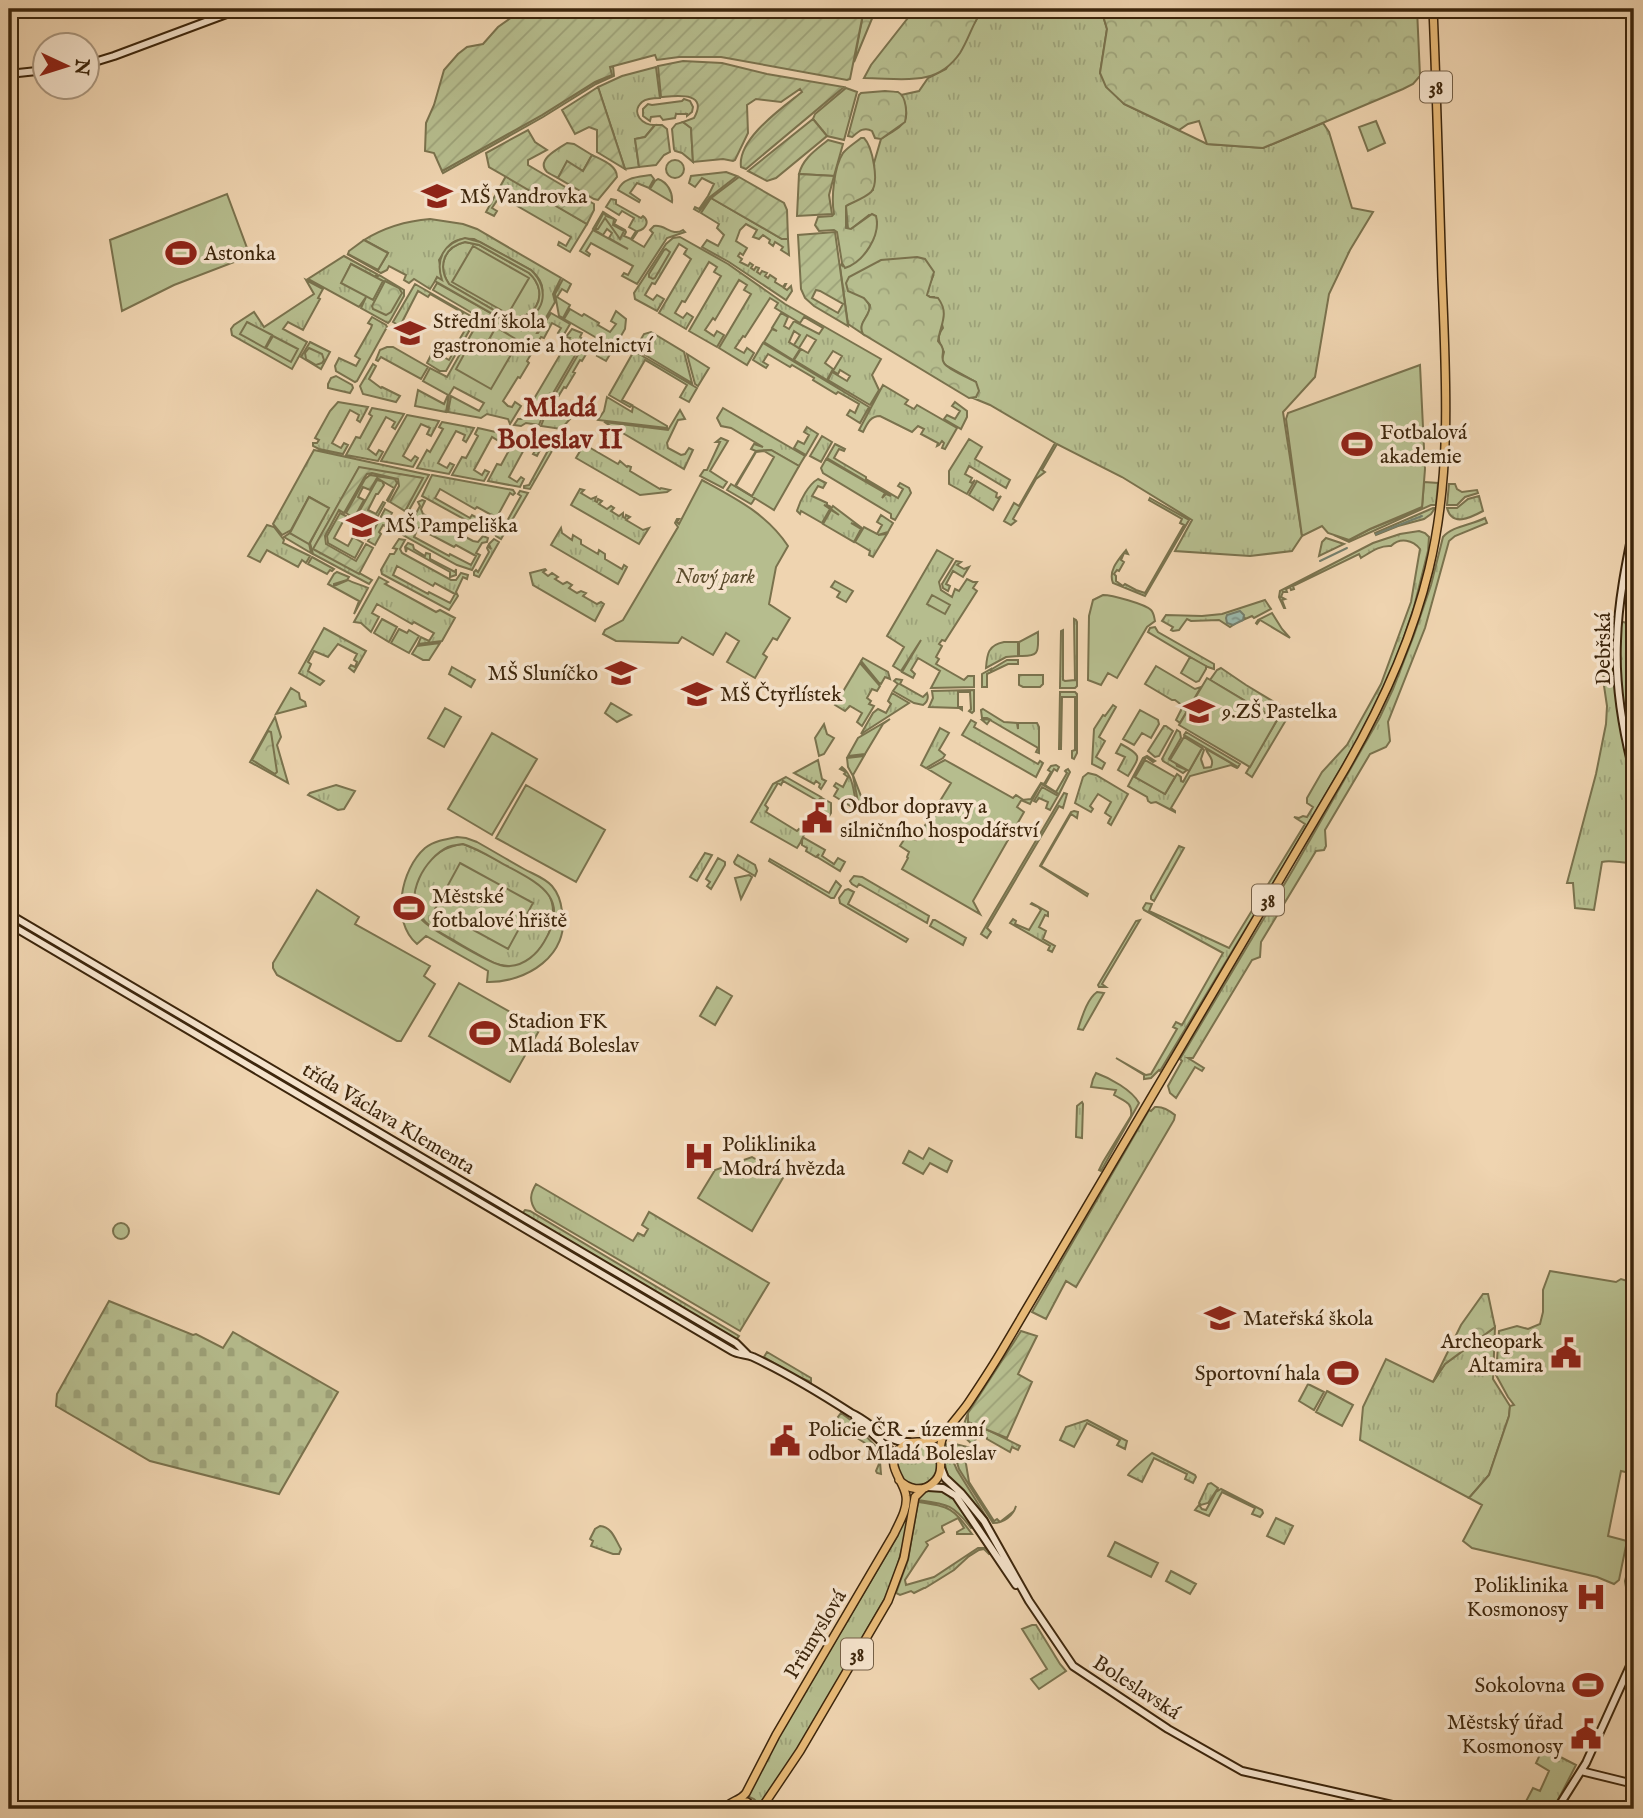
<svg xmlns="http://www.w3.org/2000/svg" width="1643" height="1818" font-family="'IM FELL English',serif">
<style>
.grass{fill:url(#grass-tufts);stroke:#7a724d;stroke-width:2;fill-rule:evenodd}
.forest{fill:url(#forest-crowns);stroke:#7a724d;stroke-width:2}
.cemetery{fill:url(#cemetery-stones);stroke:#7a724d;stroke-width:2}
.park{fill:#b6bd8e;stroke:#7a724d;stroke-width:2;fill-rule:evenodd}
.garden{fill:url(#garden-furrows);stroke:#7a724d;stroke-width:2;fill-rule:evenodd}
.water{fill:url(#water-ripples);stroke:#757e6b;stroke-width:2}
.lines{fill:none;stroke-linecap:round;stroke-linejoin:round}
.stream{stroke:#757e6b;stroke-width:2}
.secondary-casing{stroke:#3d260c;stroke-width:10}
.primary-casing{stroke:#3d260c;stroke-width:10}
.secondary{stroke:#f5e3cc;stroke-width:6}
.primary{stroke:#e8ba78;stroke-width:7}
.labels{text-anchor:middle;stroke-width:7;stroke-linejoin:round;paint-order:stroke}
.shield{fill:#f5e3cc;stroke:#745f46;stroke-width:2}
.shield-label{font-size:19px;font-weight:bold;fill:#3d260c}
.poi-label{font-size:21px;fill:#3d260c;stroke:#f5e3cc;text-anchor:start}
.park-label{font-size:21px;font-style:italic;fill:#5b4c2c;stroke:#f5e3cc}
.street-label{font-size:21px;fill:#3d260c;stroke:#f5e3cc}
.district-label{font-size:28px;font-weight:bold;fill:#7a1f14;stroke:#f5e3cc}
</style>
<defs>
<pattern id="grass-tufts" width="24" height="20" patternUnits="userSpaceOnUse" patternTransform="scale(1.75)"><rect width="24" height="20" fill="#b6bd8e"/><path d="M3 7l-1-3M5 7V3M7 7l1-3M15 17l-1-3M17 17v-4M19 17l1-3" fill="none" stroke="#9da279"/></pattern>
<pattern id="forest-crowns" width="20" height="18" patternUnits="userSpaceOnUse" patternTransform="scale(1.75)"><rect width="20" height="18" fill="#b6bd8e"/><path d="M2 6a3 3 0 1 1 6 0M12 15a3 3 0 1 1 6 0" fill="none" stroke="#9da279"/></pattern>
<pattern id="cemetery-stones" width="16" height="16" patternUnits="userSpaceOnUse" patternTransform="scale(1.75)"><rect width="16" height="16" fill="#b6bd8e"/><path d="M2 7V4a2 2 0 0 1 4 0v3zM10 15v-3a2 2 0 0 1 4 0v3z" fill="#9da279"/></pattern>
<pattern id="garden-furrows" width="10" height="10" patternUnits="userSpaceOnUse" patternTransform="scale(1.75)"><rect width="10" height="10" fill="#b6bd8e"/><path d="M-1 1l2-2M0 10L10 0M9 11l2-2" fill="none" stroke="#9da279"/></pattern>
<pattern id="water-ripples" width="26" height="14" patternUnits="userSpaceOnUse" patternTransform="scale(1.75)"><rect width="26" height="14" fill="#9ab8ab"/><path d="M2 4q2-2 4 0t4 0M15 11q2-2 4 0t4 0" fill="none" stroke="#7f958a"/></pattern>
</defs>
<rect width="100%" height="100%" fill="#efd4b0"/>
<filter id="stains"><feTurbulence type="fractalNoise" baseFrequency=".00286" numOctaves="4"/><feColorMatrix values="0 0 0 0 .2 0 0 0 0 .09 0 0 0 0 .02 0 0 0 .5 -.17"/></filter>
<radialGradient id="worn" r=".72"><stop offset=".6" stop-color="#630" stop-opacity="0"/><stop offset="1" stop-color="#630" stop-opacity=".3"/></radialGradient>
<!-- grass -->
<path class="grass" d="M983,9H1101L1107,29L1100,73L1124,104L1207,144L1263,148L1323,123L1329,132L1352,208L1373,212L1350,250L1329,294L1315,377L1283,412L1302,536L1292,551L1250,556L1175,551L1192,520L1122,477L1057,444L1042,470L1045,472L1036,479L1013,519L1016,521L1011,525L1004,521L1014,503L1019,506L1055,443L990,405L973,398L976,397V382L945,365L942,360L944,352C939,343 936,337 943,328L934,297H930L927,295V290L933,276L864,298C880,313 856,318 863,334L848,324L840,267L842,263L843,266C862,253 875,248 877,222L869,215L851,229H848L846,206L873,190L874,163L881,139C902,125 914,123 901,95L919,91L928,78L946,69Z
M613,66L614,76L596,84L543,117L443,173L442,171L542,115L595,82L611,75L609,67Z
M656,67L660,98C654,98 647,98 642,102C630,113 643,126 655,125L645,137L635,139L639,167L625,169L598,87L622,76Z
M846,88L857,92L844,140L827,136L813,119L815,114Z
M684,99L690,101L693,107L692,112L687,116V114H676L675,118L663,120L660,116L651,117L650,121L643,116V109L648,104L652,105L682,101Z
M683,122L691,128L693,162L682,153L675,151L674,149L672,129L676,124Z
M828,140L843,144L834,176L799,174C803,158 816,150 828,140Z
M567,143L574,144L592,155L583,171L567,162L558,178C554,176 550,174 547,172C535,160 559,148 567,143Z
M666 169a9 9 0 1 1 18 0a9 9 0 1 1-18 0Z
M726,172L737,176L710,197L699,212L694,209L695,207L699,209L708,196L714,184L702,178L695,187L689,183L691,176Z
M651,175L654,179L649,188L637,183L630,193L640,200L639,202L618,190C623,177 639,177 651,175Z
M506,176L587,224L570,252L558,245L559,242L566,246L571,237L500,196L492,208L497,211L494,216L486,212Z
M658,179C667,182 673,192 672,202L650,189L655,181Z
M711,198L782,239H788L789,255L781,250L783,247L775,242L773,246L769,243L770,240L763,235L759,239L753,237L757,230L746,224L740,230L736,241L747,248L743,255L740,253L738,256L742,259L740,262L748,266L750,263L753,265L751,268L754,270L756,267L759,268L757,272L760,274L762,271L767,273L765,276L768,278L770,275L776,279L775,282L783,287L785,284H786L784,288L787,290L791,286L792,291L786,300L729,262L702,247L707,240L718,246L724,235L717,228L719,224L701,213Z
M611,199L616,200V204L641,218L643,216C650,221 646,229 638,231L632,240L644,247L653,233L650,230L654,226C665,224 672,237 683,230L685,232L667,238L637,284L622,276L624,273L628,275L633,266L591,243L586,251L590,254L589,256L580,251L593,230L628,249L609,238L612,233L607,229L603,235L593,229L603,212L616,220L614,224L625,230L626,232L624,236L631,239L636,231L629,227L634,218L622,211L619,215L606,207Z
M430,219L463,224L477,229L561,278L553,294L555,302L537,333H538L551,313L570,324L563,336L558,333L561,328L552,323L544,338L541,337L527,361L529,363L520,378L518,377L503,401L508,406L512,407L515,402L521,406L510,424L508,419L487,414L481,418L448,412L451,396L479,411L484,403L454,387L449,395L446,412L415,406L418,390L444,404L448,395L423,381L430,368L447,377L477,324L481,325L484,320L433,290L437,283L519,329L515,322L530,318C541,298 551,288 531,270L474,239C453,237 449,244 439,260L443,281L437,278L430,289L414,279L409,283L404,280L406,275L389,266L387,270L381,273L347,254L378,270L388,253L364,240C385,227 405,221 430,219Z
M680,237L728,264L785,304L881,359L872,375L879,390L870,405L828,380L832,372L847,381L850,376L840,370L838,374L833,371L842,356L833,351L825,363L833,369L827,380L794,360L801,349L808,353L816,340L807,335L799,348L794,345L800,335L794,331L789,342L800,349L793,360L764,342L772,329L777,331L772,328L781,313L788,317L784,326L789,329L794,321L819,334L823,328L804,317L800,323L775,308L778,303L770,298L745,337L743,336L735,348L744,353L747,348L754,353L747,365L719,348L751,294L744,290L747,285L739,280L715,320L713,318L705,330L714,336L717,331L724,335L717,347L689,331L721,276L714,272L717,267L709,262L685,302L682,301L675,313L683,318L687,313L693,317L686,329L659,313L691,259L684,254L687,249L679,244L655,284L652,283L645,295L653,300L657,295L664,299L657,311L635,299L634,293L666,244L673,238Z
M465,242L479,245L529,273C552,294 534,325 504,316L449,284C437,266 444,247 465,242Z
M344,256L377,274L375,277L351,264L342,283L382,281L376,278L379,275L404,290V296L390,321L388,323L361,308L366,297L359,307L308,279Z
M563,279L571,284L567,292L562,289L557,297L570,305L563,318L559,316L555,294Z
M306,280L323,289L318,298L320,299L303,330L288,322L283,329L307,342L292,369L232,335L231,329L234,325L254,312L264,327L314,294Z
M415,284L476,319L446,371H440L427,363L433,351L449,360L453,353L452,352L468,325L460,320L463,313L430,294L428,297L418,291L400,326L393,322Z
M570,309L582,316L584,314L599,323L598,325L610,332L616,324L611,321L616,311L626,319L625,329L614,348L564,319Z
M372,317L386,325L387,327L357,381L355,382L336,371L335,366L339,358L356,366L360,359L355,356L371,328L372,325L368,323Z
M572,329L582,333L580,337L584,340L548,402L539,425L526,423L521,426L514,425L518,419H522L570,338L566,337Z
M651,332L684,352L692,383L635,349L644,334Z
M586,341L606,352L609,349L612,351L606,361L597,356L600,351L591,346L582,361L580,360L573,372L575,373L566,388L564,387L549,412L557,417L561,412L571,418L561,429L541,426L550,403Z
M310,342L330,352L321,369L301,357Z
M763,343L869,407L860,423L847,415L850,410L855,413L859,404L838,392L836,394L813,380L814,378L792,365L790,367L768,354L763,362L768,365L766,368L753,360Z
M387,347H393L428,367L421,379L381,357L378,361L376,360L380,350Z
M634,351L697,388L689,402L680,397L687,385L645,360L622,400L632,405L630,407L609,395Z
M687,354L709,368L698,386L695,384Z
M373,364L376,366L369,379L381,388L382,387L400,396L396,402L363,394L360,386Z
M336,376L352,385L353,388L350,393L328,388V384L331,378Z
M883,385L908,400L905,404L914,409L917,405L957,428L945,449L942,448L944,443L942,441L939,445L937,446L938,443L921,434L924,429L918,426L912,432L880,416C870,416 867,424 863,432L859,430Z
M607,397L632,412L633,406L667,426V428L598,420L604,411Z
M338,402L368,407L360,422L357,420L359,415L350,410L332,443L341,448L344,443L348,445L343,454L319,449L313,446V443H317L319,440L315,438L330,411Z
M955,402L967,411V417L961,429L944,419L947,415L955,419L960,411L952,406Z
M372,408L404,414L395,429L392,427L395,422L386,417L368,449L376,455L379,450L383,452L378,461L346,455L356,437L360,438L372,416L369,414Z
M723,408L805,456L799,466L771,450L756,451L751,449L754,444L763,447L731,428L721,426L717,418Z
M680,410L685,419L678,420L667,443L668,448L681,455L685,454L689,448L693,450L684,469L604,422L668,430Z
M407,415L439,421L431,436L427,434L430,428L421,424L403,456L411,461L415,456L418,458L413,467L381,461Z
M442,422L474,428L466,442L463,440L465,435L456,431L438,463L447,468L450,463L454,465L449,474L417,468L427,450L430,452L443,429L439,427Z
M807,427L818,434L806,455L794,448L798,441L804,444L809,435L804,432Z
M478,428L509,435L501,449L498,447L500,442L492,437L474,470L482,475L485,470L489,472L484,481L452,475L462,457L466,458L478,436L475,434Z
M513,435L545,441L543,444L540,442L537,448L540,450L537,456L533,454L536,449L527,444L509,477L517,482L521,477L524,479L520,487L488,481L497,464L501,465L513,443L510,441Z
M822,436L832,442L821,462L810,456Z
M721,438L728,441L710,471L727,482L723,488L700,476L704,470H707L720,442H716Z
M969,439L982,447L975,459L1010,480L1006,488L969,466L965,474L972,478L970,482L972,483L975,480L967,494L949,484V471Z
M586,441L589,443L587,446L618,464L620,461L627,467L628,466L631,467L630,471L660,489L661,488L670,490L667,492L640,495L576,458Z
M548,442L556,444L530,489L524,488V486L529,485L551,445L548,444Z
M835,444L845,449L844,451L839,449L834,458L866,477V479L898,498L903,489L898,486L900,483L909,488L911,493L895,520L891,518V514L823,473L821,468L826,459L885,493L882,498L886,494L891,496L827,458Z
M314,450L429,475L408,512L405,511L422,478L359,468L314,548L372,580L369,584L313,554L310,543L328,508L309,497L291,530L282,535L273,524Z
M432,475L513,490L515,493L513,495L510,493L498,515L499,518L493,528L494,531L491,534L422,496ZM440,489L475,509L477,507L497,518L493,526L472,515L470,518L435,498Z
M818,479L826,483L823,488L818,486L812,496L827,503V505L831,507L824,505L830,509L822,523L801,511L800,514L797,511C800,500 809,484 818,479Z
M977,481L997,493L996,497L998,498L1001,496L993,510L969,495Z
M1424,482L1438,483L1436,505H1431L1349,542L1334,535L1349,540L1370,529L1422,508Z
M731,484L755,498L752,503L751,504L727,490Z
M1449,484H1455L1457,489L1462,492L1477,490L1478,493L1465,497L1457,505H1447Z
M580,489L584,490L581,493L591,499L596,497L595,501L597,502L598,499L602,501L599,504L607,509L611,506L614,508L611,511L619,516L623,513V517L625,518L626,515L630,517L626,520L643,530L649,528L639,544L571,505Z
M520,491L528,493L501,539L496,536L495,534L501,532L521,496L518,494Z
M1479,496L1483,511C1470,518 1452,527 1447,508H1457L1468,499Z
M1150,498L1189,520L1145,596L1113,583C1108,571 1118,560 1126,550L1128,554L1124,553L1121,560L1124,562L1119,571L1117,570L1114,574L1116,576V581L1123,586L1125,584L1136,590L1145,593L1184,525L1180,523L1182,519L1149,500Z
M422,500L425,501L421,509L423,514L473,541L478,542L483,536L488,538L487,542L482,543L476,553L480,555L472,570L457,565L403,535L402,532L405,526L408,528L420,506L418,502ZM418,528L454,547L456,545L476,556L471,565L450,554L449,556L414,537Z
M833,506L862,528L851,523L861,529L854,542L823,524L831,510L839,515L831,509Z
M1433,508H1435L1431,514L1424,519L1398,526L1376,535L1375,533Z
M385,509L392,513L385,526L383,525L379,532L381,534L375,545L368,541Z
M881,515L893,523L888,532L878,535L887,534L873,557L869,555L870,551L855,542L864,527L877,534L882,525L877,522Z
M1485,518L1487,523L1455,536L1449,541L1425,628L1388,722L1390,741L1386,747L1370,754L1325,830L1326,846L1324,850L1316,851L1261,942L1260,957L1252,960L1193,1058H1188L1204,1068L1202,1071L1195,1067L1176,1098L1170,1093L1168,1086L1182,1061L1180,1059L1294,868L1380,717L1393,689L1414,635L1431,585L1443,537C1452,526 1472,525 1485,518Z
M267,525L274,527L284,540L283,543L310,556L306,563L302,560L298,567L267,550L260,562L248,556Z
M561,528L562,533L572,540L573,535L581,540V544L598,554L599,550L605,554V559L622,569L624,565L627,567L618,584L551,545Z
M1419,531L1425,533L1429,537L1428,551L1414,607L1399,652L1385,686L1359,737L1286,862L1160,1071L1159,1070L1151,1078L1144,1079V1075L1116,1058L1146,1075L1151,1074L1177,1029L1173,1027L1176,1022L1182,1025L1223,953L1144,910L1143,908L1146,903L1152,904L1149,911L1229,948L1305,824L1294,817L1299,818L1303,816L1307,817L1313,807L1307,803V798L1322,772L1347,745L1381,684L1411,602L1420,549C1413,540 1400,537 1391,546C1380,545 1371,552 1361,558L1359,554L1293,586L1294,589L1291,590L1290,587L1286,589L1287,592H1283L1281,597L1285,599L1282,600L1285,608H1284L1279,597L1280,591L1373,543L1400,534Z
M290,533L309,543L311,553L284,537Z
M1326,538L1344,544L1319,556L1322,542Z
M399,539L405,540L400,549L402,553L451,580H456L461,573L468,575L467,579L463,577L456,592L458,596L449,610L382,574L381,570L390,554H394L397,549L393,548ZM397,566L433,586L435,583L455,594L450,603L429,592L428,594L393,575Z
M494,539L499,542L479,577L474,575V572L476,570L478,572L489,552L487,548L488,546L491,549L489,544Z
M408,543L413,545L414,549L425,556L426,553L430,554V559L455,572L456,569V575L450,577V572L407,548L406,552L405,547Z
M937,550L953,559L939,582L941,590L952,597L955,589L959,591L967,579L973,582H977L973,588L977,591L945,641L942,640L939,644L942,646L936,657L939,659L936,664L964,680L968,676H974V687L931,688L940,671L918,658L911,670L915,674L913,678L902,672L921,640L901,671L893,666L904,647L887,636Z
M312,557L334,569L332,571L330,570L327,574L308,564Z
M956,561L961,562L957,565L964,569L969,567L963,577L953,571L946,584L950,586L948,591L943,588L942,584Z
M545,569L546,570L543,572L548,576L552,573L558,577L555,579L563,584L567,582L572,585L569,588L577,593L581,591L586,593L583,596L597,604L601,602L604,604L595,621L533,585L530,573Z
M337,572L349,577L347,580L334,584V586L348,580C355,584 360,584 368,588L354,614L359,601L328,584L334,574Z
M379,577L388,582L385,584L436,612L440,610L455,618L442,641L418,644L421,637L429,641L434,633L414,622L412,624L377,604L372,613L379,617L371,632L361,623L354,622Z
M835,581L853,591L846,602L837,597L840,592L831,587Z
M1265,600L1271,609L1254,618L1252,616L1243,620L1245,617L1230,627L1219,620L1191,621L1187,619L1179,630L1173,631L1171,630L1173,627L1162,621L1166,615L1202,616L1222,614Z
M1272,613L1282,629L1290,638L1260,620L1257,624L1256,623L1258,620Z
M382,619L397,627L389,642L374,633Z
M1074,619L1076,620L1077,622V686L1075,688H1060L1061,631L1063,630V680L1065,681L1075,680Z
M1611,620H1618L1616,644L1627,748L1634,778V863C1623,864 1611,859 1602,862L1594,910L1575,908L1573,883H1567L1596,774L1606,724L1607,706L1603,679Z
M1619,621L1631,624L1627,666L1634,718V768L1628,738L1618,674Z
M1155,627L1158,632L1214,664V669L1205,666L1148,632L1150,628Z
M324,628L366,651L354,672L349,668L351,665L355,667L357,662L354,660L357,654L338,644L328,657L314,651L308,662L311,664L308,671L324,681L320,685L299,673Z
M399,629L407,633L409,630L419,636L409,653L391,643Z
M1038,632C1038,651 1041,657 1019,656V642Z
M1004,642H1018V656L1006,657L986,668C987,654 988,645 1004,642Z
M440,643L429,660H423L412,654L417,646Z
M863,658L888,672L890,679L885,677L881,684L879,683L861,661Z
M1007,660H1018V664H1008L987,674V687H982V674L991,669V670L992,669Z
M860,663L880,686L877,691L872,689L867,698L871,701L869,704L874,706L862,726L857,722L862,713L850,706L845,711L835,705Z
M1156,666L1195,689L1201,687L1180,723L1176,720L1183,706L1175,700H1172L1145,684Z
M452,667L475,680L471,687L449,674Z
M1221,668L1246,685L1289,711V715L1252,777L1246,773L1277,720L1210,680L1217,670Z
M1019,675H1043V684L1040,687H1023L1019,685Z
M896,679L902,680L900,684L923,697L927,693C929,698 927,702 923,705L914,703L893,691L898,684L894,681Z
M291,688L299,693L300,699L305,702L306,706L276,714Z
M974,690V711L972,713L969,711L971,709L970,692H958V707H962V710L959,708L929,707L933,698L932,691Z
M1060,692H1075L1077,694V753L1074,759L1072,758V751L1075,750V697H1062L1061,749H1059Z
M892,693L909,703L861,734L873,713L878,709L886,713L891,704L888,701Z
M1113,705L1116,707L1099,737L1105,741L1096,757L1105,763L1102,769L1092,764L1094,729L1103,715L1105,716Z
M983,709L1004,722L1017,723L1018,729V723H1037L1039,727V753L1036,752L1038,748L990,720L987,724L982,720L989,719L987,718H982L981,710Z
M1140,710L1158,720L1159,724L1151,738L1142,733L1134,745L1123,739Z
M275,717L281,737L277,745L288,783L250,762Z
M890,719L883,724L865,754L848,756L858,738Z
M971,720L976,723L974,727L1038,764L1040,761L1043,763L1036,777L962,735Z
M824,724L827,734L834,738L824,754L819,756L815,738Z
M1166,726L1173,731L1159,756L1155,757L1148,751L1164,726Z
M940,728L949,733L939,750L945,755L943,758L926,768L921,765Z
M1177,730L1180,732L1181,738L1169,759L1176,763L1177,766L1187,770L1183,773L1163,761L1162,759Z
M1121,744C1143,756 1140,756 1128,776L1118,770L1125,757L1116,753Z
M1202,748L1204,750L1201,759L1204,768L1211,767C1215,759 1207,754 1206,749L1238,767L1237,768L1231,765L1190,776L1171,808L1175,811V812L1156,802L1151,803L1148,801L1147,797L1128,786L1143,758L1147,756L1155,761L1153,762L1146,757L1135,777L1165,794L1177,774L1181,777V781L1183,782Z
M864,756L853,775L864,804L862,810L859,807L853,776L848,767L847,758Z
M818,760L822,779L826,781L821,789L819,787L820,784L816,781L814,784L794,773Z
M1056,765L1059,767L1057,771L1054,769L1045,785L1056,792L1067,773L1065,771L1066,770L1068,769L1070,772L1059,794L1041,784L1030,804L1021,800L1031,799L1041,783L1044,784L1051,772L1048,770L1051,766Z
M842,767C854,776 854,795 857,810L834,796L838,789L834,786L836,783L843,787L848,777L844,774L846,772L840,769Z
M1088,773L1096,775L1128,794L1111,825L1108,823L1111,817L1105,813L1111,802L1098,794L1090,806L1093,809L1091,812L1075,803L1083,777Z
M786,777L821,797L818,801L783,781L781,785L778,783L765,805L768,808L766,812L797,831L799,829L802,830L807,821L810,823L802,839L804,838L825,850L822,856L834,864L838,858L845,862L840,871L817,857L819,854L816,857L806,851L807,848L802,845V840L797,848L751,822L773,784Z
M336,785L355,791L344,809L338,810L308,795L310,793Z
M1042,787L1058,796L1050,810L1046,808L1048,802L1039,798L1036,802L1034,801Z
M1064,793L1067,794L1063,808L1059,806L987,928L991,932L987,938L981,934Z
M822,798L831,803V813L825,823L823,821L825,817L815,811Z
M1074,811L1078,812L1077,818L1071,814L1041,866L1088,894L1087,896L1040,866L1071,812Z
M463,844C479,850 538,879 547,892C564,916 543,960 515,966C507,967 501,966 494,963C481,956 468,949 455,941C424,924 400,910 423,869C433,854 446,846 463,844Z
M1179,846L1184,848L1154,901L1151,899V896Z
M705,853L712,855L697,881L690,877Z
M738,855L755,865L757,871L755,876L735,864L734,862Z
M718,858L725,862V865L711,889L707,886L710,882L706,879Z
M770,859L829,893L836,881L841,886L834,898H831L769,861Z
M749,875L752,877L741,899L735,878Z
M848,889L854,892L848,904L908,939L906,942L840,903L839,898L845,890Z
M1032,903L1048,912V916L1045,915L1039,927L1046,931L1043,939L1055,946L1052,952L1048,950L1050,946L1010,923L1013,919L1016,921L1015,924L1029,930L1041,910L1038,907L1031,904Z
M1140,920L1102,984L1106,987H1099L1098,985L1136,921Z
M1097,992L1104,993L1083,1030L1078,1029C1082,1017 1087,999 1097,992Z
M1096,1073C1110,1078 1132,1090 1139,1103L1101,1171L1099,1170L1103,1162L1131,1116C1133,1102 1124,1101 1114,1095L1116,1090L1091,1087L1093,1079Z
M1082,1102L1083,1104L1082,1138L1076,1137L1077,1106Z
M1155,1107C1163,1106 1169,1110 1175,1115L1174,1120L1076,1287L1066,1281L1046,1319L1032,1312L1149,1110L1151,1111Z
M536,1184L633,1241L638,1233L644,1236L648,1229L642,1225L649,1212L769,1283L740,1331L536,1211C529,1201 530,1194 536,1184Z
M525,1210L530,1211L739,1336L736,1340L522,1214Z
M519,1219L733,1345L732,1347L518,1221Z
M113 1231a8 8 0 1 1 16 0a8 8 0 1 1-16 0Z
M1495,1327L1493,1379L1510,1406L1509,1416L1489,1475L1469,1498L1360,1440L1363,1407L1386,1359L1433,1382L1445,1364Z
M767,1352L811,1378V1382L794,1375L764,1357Z
M841,1413L852,1421L879,1450L881,1474L877,1473L876,1471L879,1464L876,1450L835,1424V1421Z
M968,1413V1422L990,1431L1020,1446L1018,1450L1012,1447L1010,1452L987,1439V1438L983,1435L982,1437L978,1435L973,1445L958,1431L964,1424Z
M1087,1420L1127,1441L1125,1449L1117,1445L1120,1440L1087,1423L1074,1447L1060,1440L1066,1427Z
M944,1440L957,1470L987,1518L985,1519L962,1489L947,1476L943,1450Z
M951,1443L971,1448L965,1458L969,1482L994,1521L997,1519L1000,1522L1014,1511L1016,1506C1013,1516 1004,1523 993,1523L959,1469Z
M897 1465a20 20 0 1 1 40 0a20 20 0 1 1-40 0Z
M1152,1453L1195,1475L1196,1477L1193,1483L1185,1479L1187,1474L1154,1458L1142,1482L1128,1475C1129,1472 1149,1455 1152,1453Z
M1211,1483L1218,1488L1208,1503L1201,1505L1199,1503L1208,1484Z
M933,1489C955,1490 963,1510 973,1527L971,1528C953,1504 947,1504 918,1500L923,1493Z
M1221,1489L1262,1510L1263,1513L1260,1517L1252,1514L1255,1508L1222,1492L1209,1516L1195,1510L1199,1505L1202,1509L1206,1510L1216,1492Z
M908,1500H911L904,1541L892,1586L798,1749L760,1805L754,1799L747,1796L779,1736L898,1535Z
M918,1502C951,1507 952,1507 972,1534H957V1532L964,1528L958,1518L942,1526V1528L944,1532L926,1542L928,1545L905,1580L906,1585L934,1577L978,1548H986L991,1553L989,1554L984,1549L979,1550L968,1557L954,1570L925,1588H924L914,1593L911,1591L900,1595L896,1593L908,1560Z
M1276,1518L1293,1526L1284,1544L1267,1536Z
M600,1526C612,1527 615,1539 621,1549L619,1554H613L591,1546L593,1541L590,1539L595,1529Z
M1032,1625H1036L1060,1664L1066,1671L1039,1689L1031,1679L1047,1669L1022,1629Z
M1543,1748L1576,1765L1558,1800L1550,1809H1522L1533,1788L1540,1791L1549,1771L1536,1763Z"/>
<!-- forest -->
<path class="forest" d="M864,9H876L854,62Z
M915,9H983C973,22 969,39 960,53C936,88 902,78 864,78L871,65Z
M1101,9H1417L1420,76L1413,84L1403,89L1263,148L1207,144L1199,121L1188,124L1179,130L1124,104L1106,87L1100,73L1107,29Z
M885,91C887,91 897,92 898,92C907,97 907,114 905,122L881,139L875,138L872,131C864,126 858,132 852,137L848,136L859,95L861,93Z
M861,138H864C872,146 880,182 871,192C865,198 853,202 846,206V228L851,229L872,214L876,216C881,235 864,262 845,268L842,263L837,232L834,230L819,231L815,225L818,217L832,216L834,214C831,198 834,167 843,153C848,147 855,143 861,138Z
M604,213L606,216L614,219L613,225L624,231L620,239L605,218L598,229H595L603,214Z
M666,249L670,252L669,254L655,278L653,279L649,277V274L664,250Z
M917,257L925,259L934,272L927,295L930,297L938,298C950,314 940,325 938,341C948,352 939,355 944,363C947,369 969,378 976,382L979,391L976,397L969,398L863,334C857,322 870,318 870,305L864,298L848,291L846,283L849,277L881,260Z
M385,281L399,288L402,293L391,312L386,315L373,309L372,306Z
M309,348L322,354L324,360L322,363L316,365L306,359L305,353Z
M268,731L271,732L277,772L275,774L252,760Z
M854,876L862,877L929,916L927,923L859,884L857,887L852,884L850,881Z
M933,920H935L966,938L963,945L930,926Z
M1483,1294H1488L1495,1327L1445,1364L1433,1382L1461,1325Z"/>
<!-- cemetery -->
<path class="cemetery" d="M109,1301L193,1335L196,1334L223,1348L233,1332L338,1392L279,1494L150,1461L56,1406L57,1394Z"/>
<!-- park -->
<path class="park" d="M1376,121L1385,143L1368,151L1359,127Z
M227,194L250,256L174,285L122,311L110,240Z
M465,238L480,242L531,270C551,289 545,317 517,322L521,325L519,329L435,281L437,277L442,280C435,259 444,243 465,238ZM465,242L479,245L529,273C552,294 534,325 504,316L449,284C437,266 444,247 465,242Z
M364,240L388,253L378,270L348,254L349,251Z
M473,246L529,278L508,314L452,282Z
M351,264L383,281L373,300L341,283Z
M247,322L272,335L265,348L240,334Z
M496,327L519,341L491,389L456,369L468,347L481,354Z
M273,336L298,349L291,362L266,348Z
M1420,365L1425,469L1422,507L1370,529L1349,540L1328,533L1322,526L1302,536L1286,419L1288,413Z
M771,450L799,466L774,510L735,486L756,451ZM764,451L774,457L752,496L736,486L756,452Z
M702,480C735,498 767,514 788,546L776,567L769,604L790,618L777,640L773,638L763,654L767,657L755,678L727,662L739,641L726,633L713,655L682,637L678,643L616,641L603,634L605,630L623,620L678,527L675,523L677,519H679L677,522L679,524Z
M309,497L329,508L309,544L290,533Z
M340,513L346,516L334,538L348,546L353,537L363,543L355,558L328,543L327,536Z
M376,519L365,539L355,534L360,524Z
M932,595L950,605L945,614L927,604Z
M1103,595C1112,595 1145,604 1151,610C1154,613 1154,617 1155,621L1147,627L1117,678L1108,673L1101,685L1088,680L1089,616L1093,600Z
M1190,657L1206,666V669L1199,681L1196,682L1181,673Z
M1207,678L1277,720L1250,767L1179,725Z
M611,703L631,715L617,722L605,713Z
M445,708L461,717L444,747L428,738Z
M1186,732L1240,764L1238,767L1184,735Z
M492,733L537,759L492,835L448,809Z
M1184,737L1202,748L1189,771L1170,760Z
M945,760L1013,798L1016,795L1022,799L1017,807L1024,812L973,901L980,914L902,869L908,858L907,857L909,852L900,846L907,835L916,840L951,783L928,769Z
M1145,760L1175,777L1165,794L1135,777Z
M526,785L605,830L576,882L496,838Z
M457,837L466,838L477,842C493,851 508,860 524,869C533,874 545,878 552,886C558,893 561,902 562,911C571,955 526,983 487,982L488,971L426,936L417,944C390,921 401,869 425,848C434,841 446,839 457,837ZM463,844C479,849 492,858 507,866C540,884 571,898 544,942C537,954 525,965 510,966C506,967 503,966 500,965C488,962 428,928 421,919C403,896 425,858 448,847C453,845 458,845 463,844Z
M460,863L533,903L508,949L435,909Z
M317,890L359,917L355,924L430,966L424,976L435,984L401,1041H397L277,975L273,968V963Z
M459,983L540,1029L510,1082L429,1036Z
M717,987L732,996L715,1025L700,1016Z
M929,1148L952,1161L947,1172L930,1163L923,1174L903,1163L909,1151L923,1159Z
M752,1157L784,1176L752,1231L698,1198L715,1170Z
M1550,1271L1616,1282L1621,1279L1634,1283V1474L1621,1471L1608,1536L1627,1541L1619,1580L1614,1584L1597,1577L1472,1548L1463,1541L1482,1505L1469,1498L1489,1475L1509,1416L1510,1406L1514,1405L1508,1397L1496,1375L1499,1331L1517,1326L1528,1329L1540,1324L1543,1312V1290Z
M1308,1384L1324,1392L1314,1410L1299,1401Z
M1327,1391L1353,1405L1342,1426L1316,1412Z
M1115,1542L1158,1563L1151,1577L1108,1556Z
M1634,1546V1590L1626,1587L1625,1581Z
M1171,1571L1196,1584L1190,1594L1166,1581Z
M1583,1675L1598,1682L1592,1694L1577,1687Z"/>
<!-- garden -->
<path class="garden" d="M520,9H864L850,79L847,80L721,57H679L657,60L655,55L610,67L612,75L595,82L542,115L442,171L434,153L425,151L426,123L434,105L444,70L458,54L467,47L483,44L498,27L512,17Z
M683,61L722,63L767,74L844,87L746,169L741,167C737,139 782,108 802,92L800,89L781,102L756,99L747,105L748,133L735,160L733,161L723,159L693,162L691,128L683,122L694,118C709,91 676,96 661,97L658,66Z
M598,87L624,166L625,169L597,152V130L589,127L575,134L562,110Z
M813,119L827,136L776,178L767,181L748,171Z
M655,125H662L667,129L670,152L664,155L656,165L639,167L635,139L645,137Z
M528,130L535,142L547,150L528,160V165L594,204V210L587,224L489,167L486,153Z
M592,155C602,160 617,165 617,177L598,200L594,199L558,178L567,161L583,171Z
M799,174L834,176L829,195L832,214L797,216Z
M739,177L784,203L787,210L788,239H782L711,198Z
M835,232L848,326L814,306L805,298L801,289L798,235ZM816,290L820,291L843,304L838,313L812,298Z
M359,467L423,478L405,511L390,502L399,486L398,479L372,473L367,474L364,478L344,513L339,510L325,536L326,544L356,561L366,544L373,548L359,574L313,549Z
M370,475L395,479L397,483L388,501L387,500L394,488L382,481L384,485L378,494H376L368,510L376,514L383,502L385,503L378,516L361,522L355,519L377,480L381,481L377,478L370,490L363,487L358,497L364,500L354,518L346,513L365,479Z
M1634,609V718L1627,666Z
M1021,1331L1037,1336L1018,1374L1032,1382L1007,1438L968,1422V1413Z"/>
<!-- water -->
<path class="water" d="M1240,611L1244,615L1243,620L1233,625L1227,623L1226,618L1227,615Z"/>
<g class="lines">
<!-- stream -->
<path class="stream" d="M1376,534L1422,516
M1320,561L1347,548"/>
<!-- secondary casing -->
<g class="secondary-casing">
<path id="secondary" d="M88,64L114,56L240,9
M9,74L46,70
M1634,524C1626,563 1618,602 1617,641C1615,685 1623,732 1634,774
M9,914L736,1343L748,1355
M9,924L732,1351C739,1355 746,1354 753,1357C787,1373 820,1393 851,1413C872,1422 885,1443 909,1442
M855,1417L890,1450L894,1460
M941,1468L945,1478L961,1493L984,1521L1029,1601L1073,1666L1168,1729L1242,1771L1410,1809
M928,1487L943,1488L956,1496L1016,1585
M1581,1771L1634,1784
M1557,1809L1586,1763L1634,1657"/>
</g>
<!-- primary casing -->
<g class="primary-casing">
<path id="primary" d="M899,1480C908,1489 922,1493 933,1483C948,1471 935,1453 943,1437C950,1424 961,1414 969,1402C981,1384 993,1366 1004,1347L1345,769C1382,705 1412,640 1429,569C1452,473 1446,376 1442,279C1439,189 1437,99 1433,9
M737,1801L747,1802L756,1809
M724,1809C730,1801 740,1801 746,1793L776,1735L894,1534C899,1523 908,1509 906,1496C904,1479 881,1463 903,1446C912,1439 921,1444 930,1441C936,1439 940,1435 944,1431
M761,1809L800,1751L888,1601L904,1558L915,1497L923,1489"/>
</g>
<!-- secondary -->
<use href="#secondary" class="secondary"/>
<!-- primary -->
<use href="#primary" class="primary"/>
</g>
<!-- icons -->
<defs>
<g id="school-bare" transform="scale(2.415)"><path d="M0-5L7-2L0 1L-7-2ZM-4 1L0 2.5L4 1V4Q0 6-4 4Z" fill="#8f2418" stroke="#f5e3cc" stroke-width="2.5" paint-order="stroke"/></g>
<g id="stadium-bare" transform="scale(2.415)"><path d="M0-5a6.5 5 0 1 0 0 10a6.5 5 0 1 0 0-10ZM-3.5-1.8h7v3.6h-7Z" fill="#8f2418" stroke="#f5e3cc" stroke-width="2.5" paint-order="stroke"/></g>
<g id="university-bare" transform="scale(2.415)"><path d="M0-5L7-2L0 1L-7-2ZM-4 1L0 2.5L4 1V4Q0 6-4 4Z" fill="#8f2418" stroke="#f5e3cc" stroke-width="2.5" paint-order="stroke"/></g>
<g id="civic-bare" transform="scale(2.415)"><path d="M-.6-6.5H3V-4.5H.6V-3L4-1V1h2V6H-6V1h2V-1L-.6-3ZM-1.2 2.5V6h2.4V2.5Z" fill="#8f2418" stroke="#f5e3cc" stroke-width="2.5" paint-order="stroke"/></g>
<g id="hospital-bare" transform="scale(2.415)"><path d="M-5-5h3v3.5h4V-5h3V5h-3V1.5h-4V5h-3Z" fill="#8f2418" stroke="#f5e3cc" stroke-width="2.5" paint-order="stroke"/></g>
</defs>
<g fill-rule="evenodd">
<use href="#school-bare" x="437" y="196"/>
<use href="#stadium-bare" x="181" y="253"/>
<use href="#university-bare" x="410" y="333"/>
<use href="#stadium-bare" x="1357" y="444"/>
<use href="#school-bare" x="362" y="525"/>
<use href="#school-bare" x="621" y="673"/>
<use href="#school-bare" x="697" y="694"/>
<use href="#school-bare" x="1199" y="711"/>
<use href="#civic-bare" x="817" y="818"/>
<use href="#stadium-bare" x="409" y="908"/>
<use href="#stadium-bare" x="485" y="1033"/>
<use href="#hospital-bare" x="699" y="1156"/>
<use href="#school-bare" x="1220" y="1318"/>
<use href="#civic-bare" x="1566" y="1353"/>
<use href="#stadium-bare" x="1343" y="1373"/>
<use href="#civic-bare" x="785" y="1441"/>
<use href="#hospital-bare" x="1591" y="1597"/>
<use href="#stadium-bare" x="1588" y="1685"/>
<use href="#civic-bare" x="1586" y="1734"/>
</g>
<g class="labels">
<!-- shield labels -->
<g class="shield">
<rect x="1420" y="71.5" width="32" height="31" rx="5"/>
<rect x="1252" y="884.5" width="32" height="31" rx="5"/>
<rect x="841" y="1638.5" width="32" height="31" rx="5"/>
</g>
<g class="shield-label">
<text x="1436" y="94">38</text>
<text x="1268" y="907">38</text>
<text x="857" y="1661">38</text>
</g>
<!-- poi labels -->
<g class="poi-label">
<text x="460" y="203">MŠ Vandrovka</text>
<text x="204" y="260">Astonka</text>
<text x="433" y="328">Střední škola<tspan x="433" dy="24">gastronomie a hotelnictví</tspan></text>
<text x="1380" y="439">Fotbalová<tspan x="1380" dy="24">akademie</tspan></text>
<text x="385" y="532">MŠ Pampeliška</text>
<text x="598" y="680" text-anchor="end">MŠ Sluníčko</text>
<text x="720" y="701">MŠ Čtyřlístek</text>
<text x="1222" y="718">9.ZŠ Pastelka</text>
<text x="840" y="813">Odbor dopravy a<tspan x="840" dy="24">silničního hospodářství</tspan></text>
<text x="432" y="903">Městské<tspan x="432" dy="24">fotbalové hřiště</tspan></text>
<text x="508" y="1028">Stadion FK<tspan x="508" dy="24">Mladá Boleslav</tspan></text>
<text x="722" y="1151">Poliklinika<tspan x="722" dy="24">Modrá hvězda</tspan></text>
<text x="1243" y="1325">Mateřská škola</text>
<text x="1543" y="1348" text-anchor="end">Archeopark<tspan x="1543" dy="24">Altamira</tspan></text>
<text x="1320" y="1380" text-anchor="end">Sportovní hala</text>
<text x="808" y="1436">Policie ČR - územní<tspan x="808" dy="24">odbor Mladá Boleslav</tspan></text>
<text x="1568" y="1592" text-anchor="end">Poliklinika<tspan x="1568" dy="24">Kosmonosy</tspan></text>
<text x="1565" y="1692" text-anchor="end">Sokolovna</text>
<text x="1563" y="1729" text-anchor="end">Městský úřad<tspan x="1563" dy="24">Kosmonosy</tspan></text>
</g>
<!-- park labels -->
<g class="park-label">
<text x="715" y="583">Nový park</text>
</g>
<!-- street labels -->
<g class="street-label">
<text transform="translate(1603 649) rotate(-90)" y="7">Debřská</text>
<text transform="translate(389 1118) rotate(31)" y="7">třída Václava Klementa</text>
<text transform="translate(815 1634) rotate(-59)" y="7">Průmyslová</text>
<text transform="translate(1137 1687) rotate(33)" y="7">Boleslavská</text>
</g>
<!-- district labels -->
<g class="district-label">
<text x="560" y="416">Mladá<tspan x="560" dy="32">Boleslav II</tspan></text>
</g>
</g>
<!-- margin -->
<rect width="1643" height="1818" fill="none" stroke="#efd4b0" stroke-width="35"/>
<rect x="10" y="10" width="1622" height="1797" fill="none" stroke="#3d260c" stroke-width="3.5"/>
<rect x="18" y="18" width="1608" height="1783" fill="none" stroke="#3d260c" stroke-width="2"/>
<!-- north arrow -->
<g transform="translate(66 66) rotate(94)"><circle r="33" fill="#f5e3cc" stroke="#ab977f" stroke-width="2"/>
<path d="M0-5L12 26L0 18L-12 26Z" fill="#8f2418"/>
<text y="-10" font-size="19" font-weight="bold" text-anchor="middle" fill="#3d260c">N</text>
</g>
<rect width="100%" height="100%" filter="url(#stains)"/>
<rect width="100%" height="100%" fill="url(#worn)"/>
</svg>
